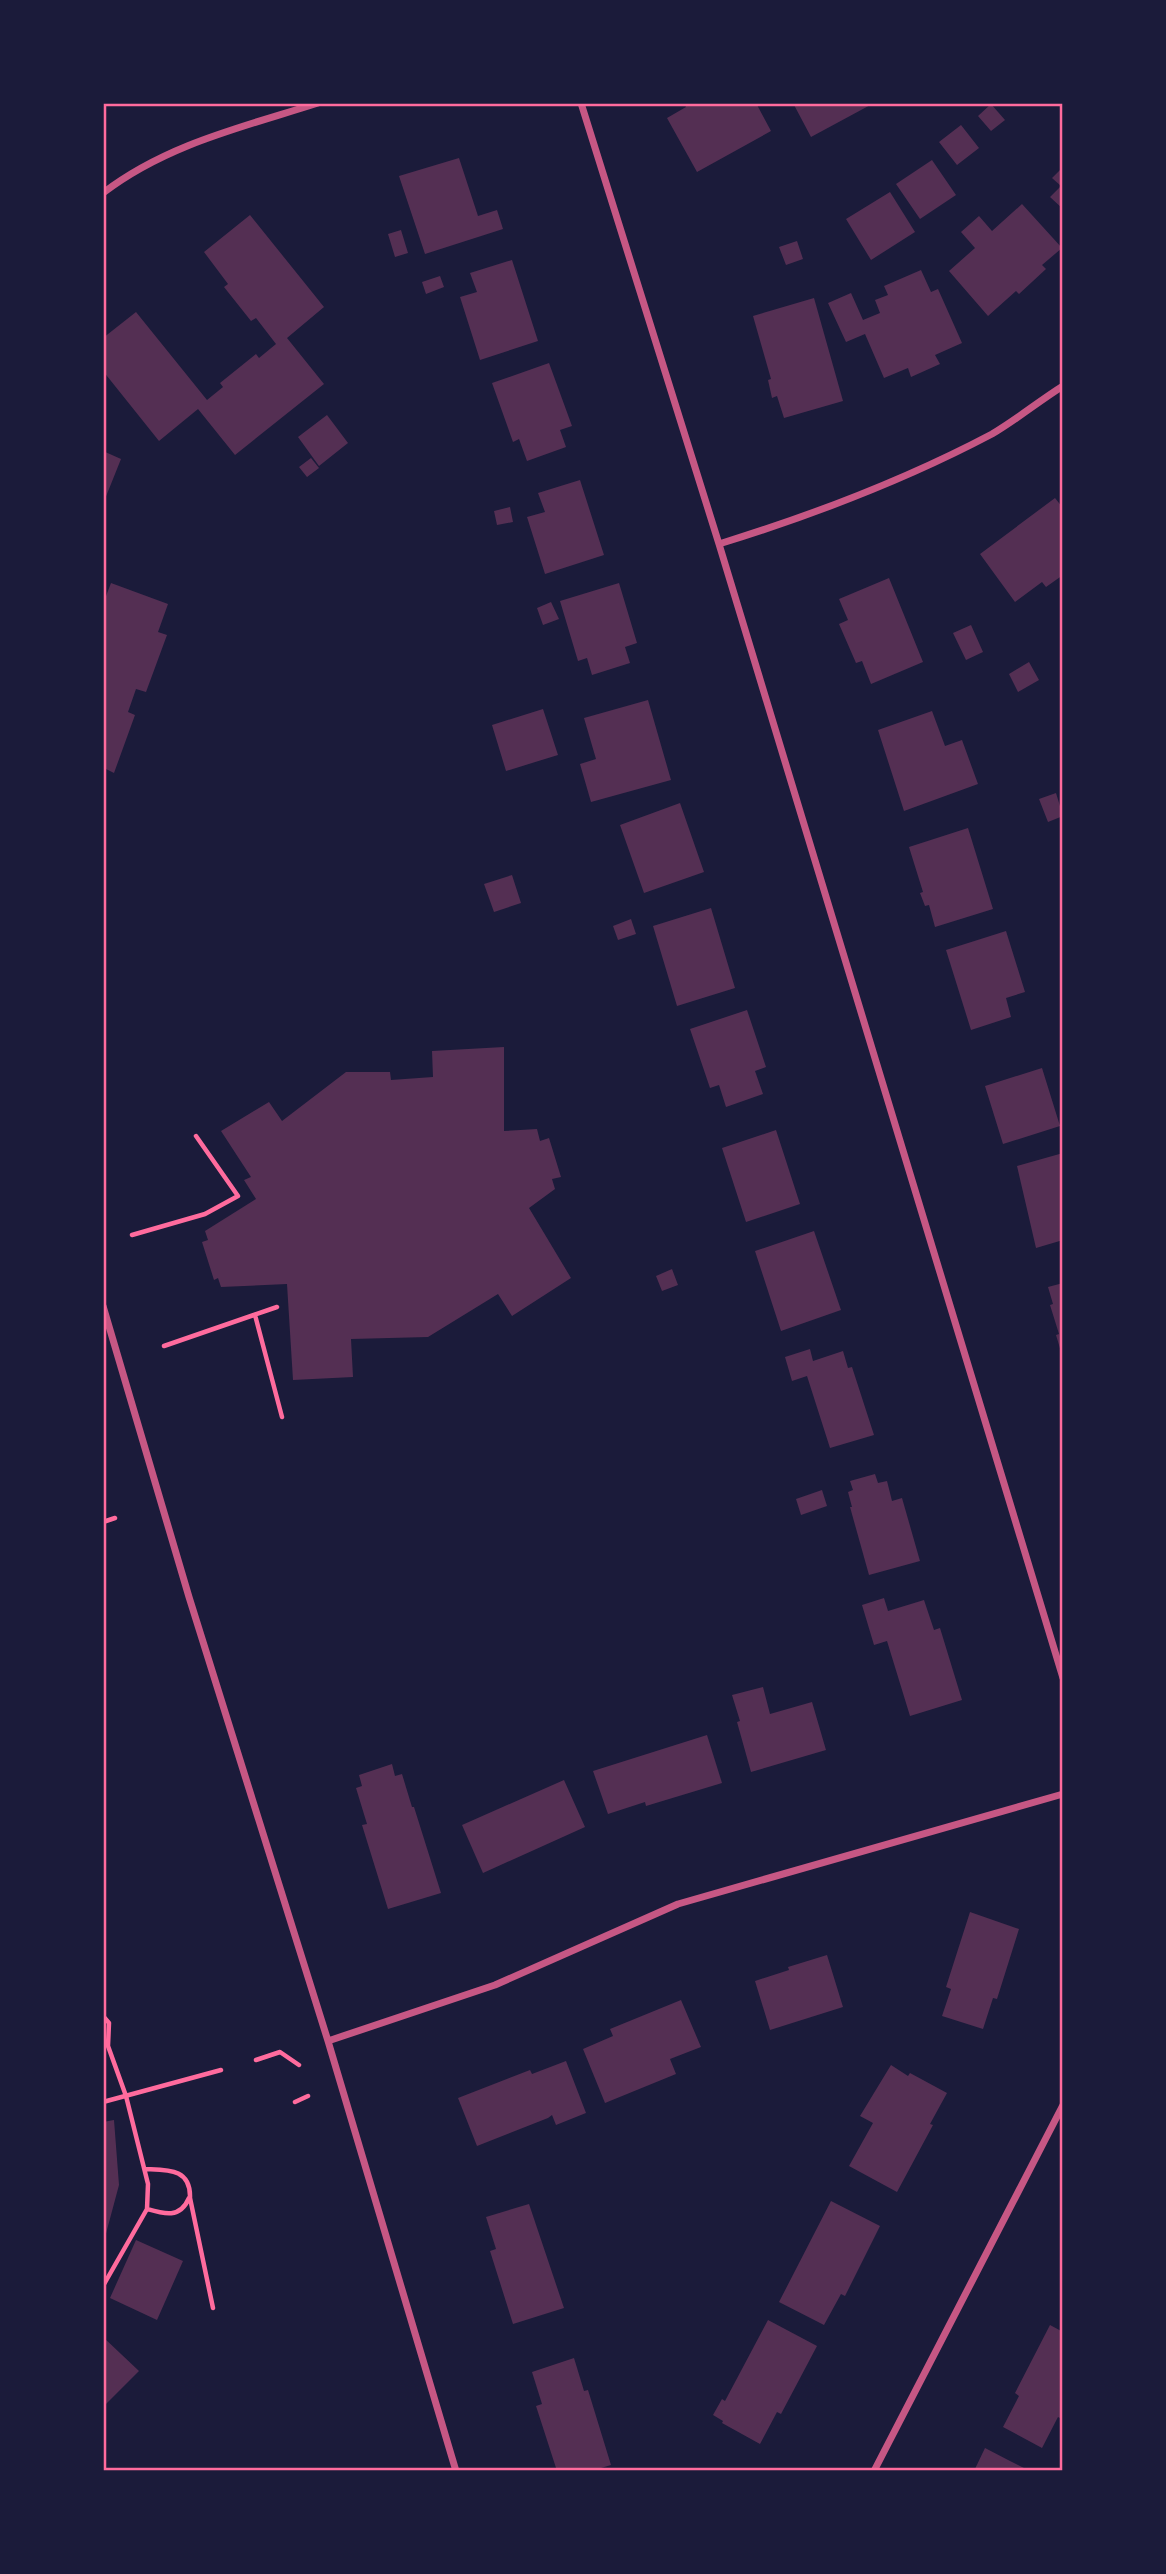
<svg xmlns="http://www.w3.org/2000/svg" width="1166" height="2574" font-family="Karla,sans-serif">
<style>
.building{fill:#542f53}
.lines{fill:none;stroke-linecap:round;stroke-linejoin:round}
.path{stroke:#ff6b9d;stroke-width:4.5}
.minor{stroke:#c65784;stroke-width:7}
.neatline{fill:none;stroke:#ff6b9d;stroke-width:2.5}
</style>
<rect width="100%" height="100%" fill="#1b1b3a"/>
<!-- building -->
<path class="building" d="M684,103H756L771,131L697,172L667,118L686,107Z
M793,103H874L811,137Z
M991,104L1005,120L991,131L978,116Z
M961,125L979,148L957,165L939,142Z
M459,158L478,216L497,210L503,229L425,254L399,176Z
M932,160L956,195L920,219L896,184Z
M1063,167V209L1050,197L1061,186L1052,178Z
M890,192L915,232L871,260L846,219Z
M1022,204L1062,248L1042,265L1046,269L1019,294L1016,291L988,316L949,271L975,248L961,232L979,216L992,231Z
M250,215L324,307L287,338L324,384L235,455L198,409L159,441L103,371V338L136,312L207,400L223,387L220,383L256,354L259,358L276,344L256,318L251,321L224,287L228,284L204,252Z
M401,230L408,253L395,257L388,234Z
M797,241L803,259L786,265L779,247Z
M512,260L538,341L480,360L460,297L477,292L470,273Z
M921,270L931,292L938,289L962,343L935,355L940,364L911,377L908,368L884,378L865,334L846,342L828,303L851,293L863,320L880,313L875,300L888,295L884,286Z
M440,276L444,287L426,294L422,282Z
M814,298L843,401L784,418L777,396L772,398L768,380L771,379L753,316Z
M549,363L572,426L560,430L566,447L527,461L519,439L513,442L492,383Z
M327,415L348,443L319,466L298,437Z
M103,451L121,459L103,504Z
M311,458L319,468L307,477L299,467Z
M580,480L604,555L545,574L527,517L545,512L538,493Z
M1055,498L1063,508V575L1046,587L1042,582L1015,602L980,554Z
M510,507L513,522L497,525L494,511Z
M889,578L923,662L871,684L862,661L856,663L839,624L848,620L839,599Z
M111,583L168,604L158,632L167,635L146,692L136,689L128,712L135,715L114,773L106,769L103,776V604Z
M619,583L637,643L625,647L630,663L592,675L587,658L578,661L560,601Z
M551,602L559,619L543,625L537,608Z
M971,625L983,652L966,660L953,633Z
M1029,662L1039,680L1018,692L1009,674Z
M648,700L671,780L591,802L580,764L596,759L584,718Z
M543,709L558,755L506,771L492,725Z
M932,711L945,746L962,740L978,784L904,811L878,730Z
M1056,793L1063,816L1048,822L1039,799Z
M680,803L704,872L644,893L620,825Z
M968,828L993,909L935,927L929,905L925,906L920,893L923,892L909,847Z
M512,875L521,903L494,912L484,884Z
M711,908L735,988L677,1006L653,926Z
M631,919L636,934L618,940L613,926Z
M1006,931L1025,992L1006,998L1011,1017L971,1030L946,950Z
M747,1010L766,1067L755,1071L763,1094L726,1107L719,1085L710,1088L690,1029Z
M504,1047V1131L537,1129L540,1141L549,1138L561,1177L552,1179L555,1189L529,1208L571,1278L512,1316L498,1294L428,1337L351,1339L353,1377L293,1380L287,1284L221,1287L218,1278L214,1280L202,1242L208,1240L205,1231L256,1199L244,1180L251,1177L221,1131L269,1102L282,1121L346,1072H390L391,1080L433,1077L432,1051Z
M1042,1068L1060,1126L1003,1144L985,1086Z
M776,1130L800,1204L746,1222L722,1148Z
M1063,1153V1240L1036,1248L1017,1166Z
M814,1231L841,1310L781,1331L755,1251Z
M672,1269L678,1285L662,1291L656,1276Z
M1063,1283V1355H1062L1056,1335L1059,1334L1050,1305L1053,1304L1048,1287Z
M810,1349L813,1361L843,1351L848,1368L852,1367L874,1435L830,1448L807,1376L792,1381L785,1357Z
M875,1474L878,1483L887,1481L892,1501L902,1498L920,1561L869,1575L850,1507H852L848,1492L853,1490L850,1481Z
M822,1490L827,1506L801,1515L796,1499Z
M884,1598L888,1611L924,1600L934,1630L940,1628L962,1700L910,1716L887,1641L874,1645L862,1605Z
M763,1687L770,1714L812,1702L826,1750L751,1772L737,1722L740,1721L732,1695Z
M707,1735L722,1783L646,1806L645,1802L608,1814L593,1771Z
M392,1764L395,1776L402,1774L412,1807H414L441,1893L388,1909L362,1825L367,1824L356,1788L362,1786L359,1775Z
M564,1780L585,1827L483,1873L462,1825Z
M970,1912L1019,1929L997,1999L993,1998L983,2029L942,2016L951,1989L946,1987Z
M827,1955L843,2007L770,2030L755,1981L789,1970L788,1967Z
M681,2000L701,2047L670,2059L676,2074L605,2103L583,2049L613,2036L610,2029Z
M566,2061L586,2113L556,2125L552,2115L548,2118L477,2146L458,2098L530,2070L532,2074Z
M891,2065L908,2076L910,2073L947,2093L930,2124L933,2125L897,2192L849,2166L873,2123L860,2116Z
M114,2120L119,2185L104,2241L103,2122Z
M831,2201L880,2226L845,2296L841,2294L824,2325L779,2302Z
M529,2204L564,2308L513,2324L490,2251L496,2249L486,2217Z
M136,2240L183,2261L157,2320L110,2298Z
M768,2320L817,2346L781,2414L777,2412L760,2444L722,2423L723,2421L713,2415L722,2399L725,2401Z
M1050,2325L1063,2332V2417L1062,2419L1058,2417L1042,2448L1003,2427L1019,2396L1015,2393Z
M103,2337L139,2371L103,2407Z
M574,2358L584,2391L588,2390L611,2465L591,2471H557L536,2406L542,2404L532,2372Z
M985,2448L1010,2461L1030,2471H974Z"/>
<g class="lines">
<!-- path -->
<path class="path" d="M132,1235L205,1214L238,1196L196,1136
M255,1315L282,1417
M164,1346L277,1307
M103,1522L115,1518
M103,2016L109,2023L108,2046L126,2096L148,2184L147,2209L103,2286
M256,2060L280,2052L299,2065
M103,2102L221,2070
M295,2102L308,2096
M145,2169C167,2170 191,2168 190,2198L213,2308
M147,2209C164,2214 180,2219 189,2198"/>
<!-- minor -->
<path class="minor" d="M581,103L719,544L1063,1678
M103,193C167,144 243,127 318,103
M719,544C813,515 905,480 992,434C1016,420 1039,401 1063,386
M103,1306L189,1597L328,2041L456,2471
M328,2041L495,1985L678,1904L1063,1794
M874,2471L1063,2105"/>
</g>
<!-- border -->
<rect width="1166" height="2574" fill="none" stroke="#1b1b3a" stroke-width="210"/>
<rect x="105" y="105" width="956" height="2364" class="neatline"/>
</svg>
